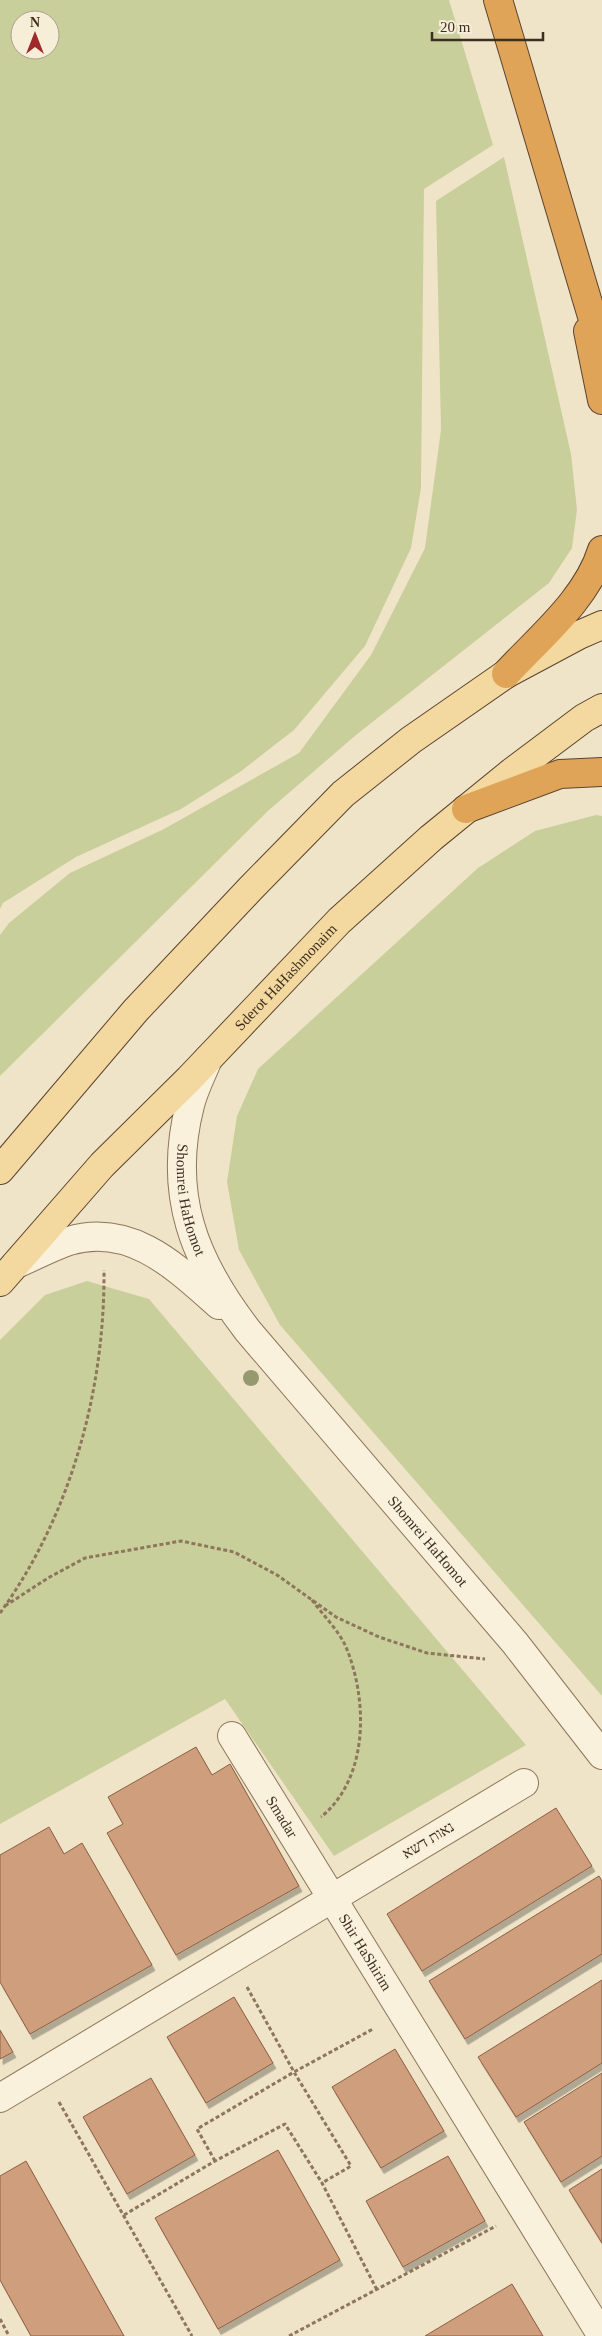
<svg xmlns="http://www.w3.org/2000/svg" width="602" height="2336" font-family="'Times New Roman',Heebo,serif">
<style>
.green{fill:#c9cf9b;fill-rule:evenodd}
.building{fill:#cf9f7d;stroke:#8d5f41;filter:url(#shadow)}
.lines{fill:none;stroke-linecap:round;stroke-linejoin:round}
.minor-casing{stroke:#8d765c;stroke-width:30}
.major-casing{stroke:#5b4430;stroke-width:30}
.highway-casing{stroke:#5b4430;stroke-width:30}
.path{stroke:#8d765c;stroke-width:3;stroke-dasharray:4 2.5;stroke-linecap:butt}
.minor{stroke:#faf1dc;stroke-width:28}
.major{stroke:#f3d9a0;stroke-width:28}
.highway{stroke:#e0a458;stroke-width:28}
.tree{fill:#96986f}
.labels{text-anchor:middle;stroke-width:4;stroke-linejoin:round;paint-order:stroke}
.street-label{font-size:15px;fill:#3d2e20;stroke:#f7eed8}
</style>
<defs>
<filter id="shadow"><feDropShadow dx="3" dy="5.5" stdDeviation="0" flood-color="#0004"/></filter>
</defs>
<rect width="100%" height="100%" fill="#f0e4c8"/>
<!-- green -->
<path class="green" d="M0,0H449L493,145L424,189L421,488L411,548L365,646L294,730L240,772L181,809L76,857L3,903L0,909ZM20,20H50V50H20Z
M504,157L571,454L577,510L572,548L549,583L356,735L269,810L0,1076V935L9,923L70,873L164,829L299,753L371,655L425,548L441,430L436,201Z
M596,815L602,816V1696L280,1325L239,1250L227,1182L237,1116L258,1069L478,868L535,831Z
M87,1281L149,1299L526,1745L334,1856L225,1699L0,1824V1340L45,1295Z"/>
<!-- building -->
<path class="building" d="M196,1747L212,1775L230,1764L299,1886L176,1955L107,1833L123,1824L108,1797Z
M556,1808L592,1866L422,1971L387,1914Z
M49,1827L64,1854L82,1843L152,1965L30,2034L0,1982V1855Z
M599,1876L602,1881V1954L465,2039L429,1981Z
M602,1980V2063L516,2117L478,2057Z
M234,1997L273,2063L206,2103L167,2037Z
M0,2030L13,2052L0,2059Z
M395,2049L444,2131L381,2168L332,2087Z
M602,2073V2156L561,2182L524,2122Z
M151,2078L195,2155L127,2194L83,2117Z
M278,2150L340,2260L218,2329L155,2218Z
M448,2156L485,2221L403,2267L366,2201Z
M26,2161L124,2336H31L0,2280V2176Z
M602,2169V2243L569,2190Z
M512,2284L543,2336H425Z"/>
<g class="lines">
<!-- minor casing -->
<g class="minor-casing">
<g id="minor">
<path id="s1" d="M208,1059C202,1074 194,1089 190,1105C167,1194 194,1261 248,1331L515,1643L602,1755"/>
<path d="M16,1264C33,1257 51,1247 69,1241C131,1222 177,1268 219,1305"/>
<path id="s2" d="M232,1736L602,2336"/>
<path d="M0,2098L524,1783"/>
</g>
</g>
<!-- major casing -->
<g class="major-casing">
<g id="major">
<path d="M0,1170L136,1010L250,889L343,794L411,740L506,674L579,635L602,625"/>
<path id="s3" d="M0,1282L102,1165L189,1079L339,921L431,838L512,772L584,718L602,708"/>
</g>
</g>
<!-- highway casing -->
<g class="highway-casing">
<path id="highway" d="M498,0L602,350
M588,331L602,400
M506,674C540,637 587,599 602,550
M466,809L560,774L602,772"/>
</g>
<!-- path -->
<path class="path" d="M312,1600C323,1615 339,1631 346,1647C368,1700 369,1778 321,1817
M5,1606L48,1578L85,1558L181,1541L234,1552L277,1575L336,1617L379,1637L427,1653L485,1659
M0,1613C71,1515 105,1390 104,1270
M247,1987L294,2072L373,2029
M59,2102L192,2336
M215,2161L197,2129L294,2072L351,2166L322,2183
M124,2215L215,2161L285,2124L322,2183L377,2290
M0,2319L9,2336
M289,2336L496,2226"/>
<!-- minor -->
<use href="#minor" class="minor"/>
<!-- major -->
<use href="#major" class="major"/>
<!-- highway -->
<use href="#highway" class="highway"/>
</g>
<!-- trees -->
<circle class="tree" cx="251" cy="1378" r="8"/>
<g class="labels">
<!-- street labels -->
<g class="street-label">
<text dy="5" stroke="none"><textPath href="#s3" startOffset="418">Sderot HaHashmonaim</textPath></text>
<text dy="5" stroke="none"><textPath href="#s1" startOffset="146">Shomrei HaHomot</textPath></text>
<text dy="5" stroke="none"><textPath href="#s1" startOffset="569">Shomrei HaHomot</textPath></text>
<text dy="5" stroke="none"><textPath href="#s2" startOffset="95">Smadar</textPath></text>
<text transform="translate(428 1840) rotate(-31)" y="5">נאות דשא</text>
<text dy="5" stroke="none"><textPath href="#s2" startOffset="254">Shir HaShirim</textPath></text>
</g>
</g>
<!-- north arrow -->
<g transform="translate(35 35)"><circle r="24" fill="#f7eed8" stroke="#ada18e"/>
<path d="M0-4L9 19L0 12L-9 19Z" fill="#9e2a2b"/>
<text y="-8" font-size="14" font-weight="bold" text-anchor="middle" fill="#3d2e20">N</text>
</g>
<!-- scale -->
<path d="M432 32v8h111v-8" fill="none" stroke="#3d2e20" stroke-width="2.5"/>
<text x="440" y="32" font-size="15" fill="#3d2e20" stroke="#f7eed8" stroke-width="4" paint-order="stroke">20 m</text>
</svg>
